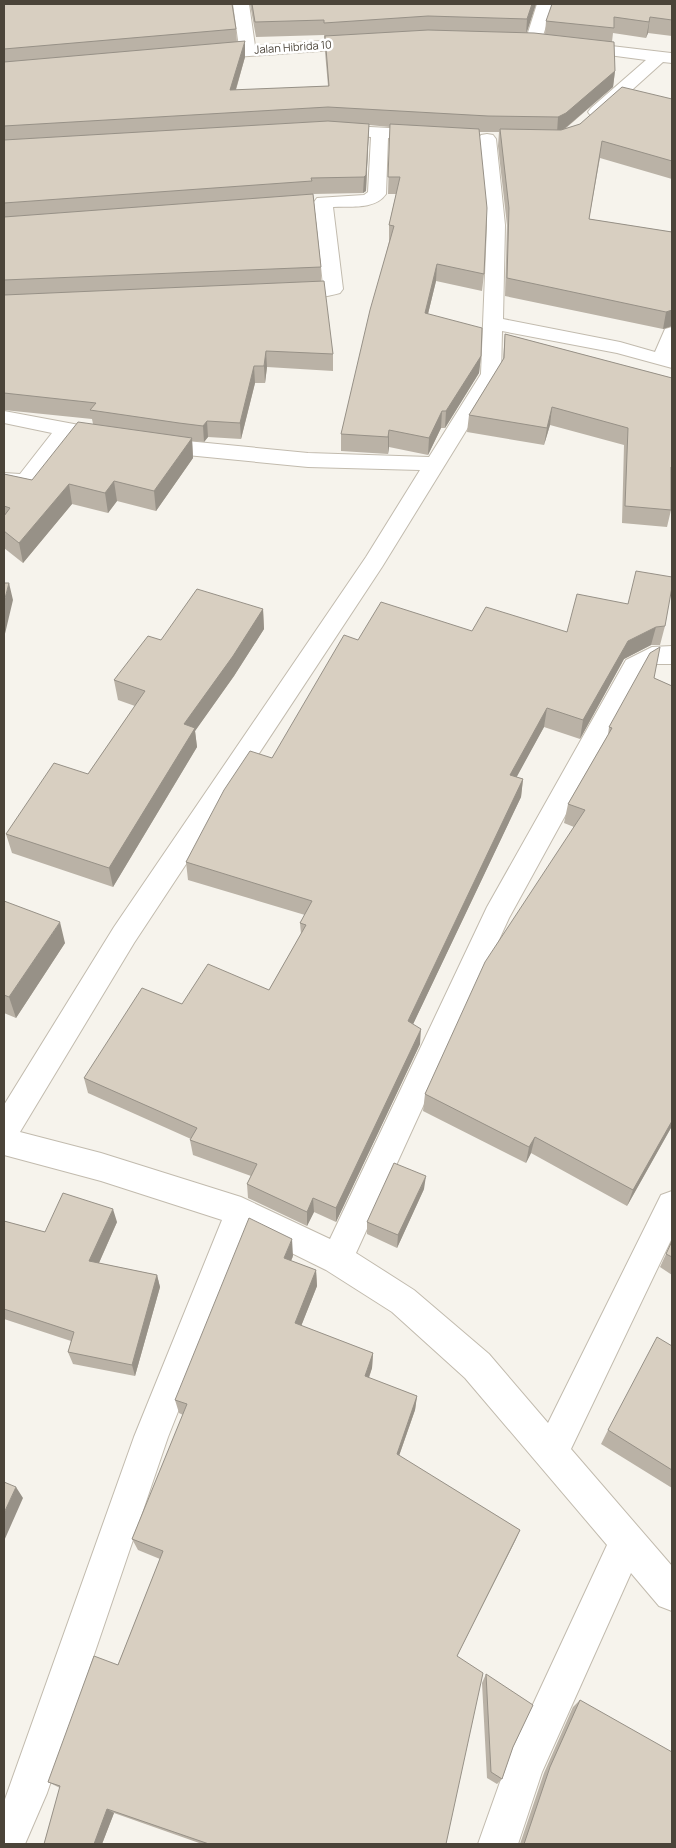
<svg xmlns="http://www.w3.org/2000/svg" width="676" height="1848" font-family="Manrope,sans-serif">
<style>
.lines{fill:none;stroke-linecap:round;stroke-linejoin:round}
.minor-casing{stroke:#c2bbae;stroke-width:2}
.minor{fill:#fff;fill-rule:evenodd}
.wall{fill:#bab2a6}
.shaded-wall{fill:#979187}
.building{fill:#d8cfc1;stroke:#979187}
.labels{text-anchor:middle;stroke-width:5;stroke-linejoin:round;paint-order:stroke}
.far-street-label{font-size:11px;fill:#4b4439;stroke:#fff}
</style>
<rect width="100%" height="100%" fill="#f6f3ec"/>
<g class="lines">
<!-- minor casing -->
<g class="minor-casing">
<path id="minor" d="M233,4H249L255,46L362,38L368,40L370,43L368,46L362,48L208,59L202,57L200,54L202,51L239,47Z
M537,4H553L541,42L539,45H527L525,42Z
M577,42L671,53L672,63L663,62L603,116H591L588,112L591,108L646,60L571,50L569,47L571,44Z
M332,125L427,130L433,131L436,135L433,139L427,140L388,138L386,194C375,210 350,206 333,207L343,289L340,293C323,298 300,301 282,297L279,293L282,289L323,285L314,202L317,198L364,195L368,192L371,137L326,134L323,130L326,126Z
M487,134L493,135L496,139L505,225L503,319L620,342L655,352L665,329L672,327V368L617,353L502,331L501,374L382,567L134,943L20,1132L101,1153L241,1197L330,1239L487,907L626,660L652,647L672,646V664H657L644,672L509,918L356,1253L414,1290L489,1354L548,1423L661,1195L672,1191V1238L571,1449L672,1566V1611L659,1606L631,1573L542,1772L518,1844H478L510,1754L607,1545L465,1378L392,1312L326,1270L249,1232L168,1437L47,1793L25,1844H4V1802L134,1437L222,1220L101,1181L4,1155V1105L114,927L366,557L420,470L308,467L156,452L148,450L145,445L148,440L156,438L308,453L429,457L481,374L487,225L478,139L481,135Z
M4,411L106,430L114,432L117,437L114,442L106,444L72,437L35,485L15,489L4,487V473L20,474L52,433L4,423Z"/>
</g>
<!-- minor -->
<use href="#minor" class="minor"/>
</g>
<!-- wall -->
<path class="wall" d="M4,4L236,29L237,42L245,57L236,90L328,86L325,52V39H324V35L256,37L250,4H536L526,33L545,34L546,21L672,4V36L648,33L646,38L613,33L612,42L615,71L613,87L565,129L672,99V179L600,158L589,219L672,232V326L663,329L505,296L507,225L498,146L499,132H479L484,274L482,291L436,281L428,314L481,356L479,373L445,428H441L428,455L389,447L388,454L341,451V434L389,242V225L396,194H388L390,127L369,125L366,191L363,193L313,194L321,267V281L333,354V371L267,367L265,383H255L241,439L208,437L204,442L192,441L193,458L156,511L117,501L108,513L72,504L23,563L4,548V474L32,480L93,424L92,419L4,410Z
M505,334L672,378V486L671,485V510L667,527L622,523L624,445L550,425L544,445L467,432L469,415L503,360Z
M263,609L264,629L234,676L195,731L197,747L113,887L12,853L6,834L88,774L135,706L118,700L114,680L161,640Z
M665,626L660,645H651L624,659L580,739L544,727L516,777L523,779L521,797L413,1024L420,1044L336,1222L314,1212L307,1226L248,1198L247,1184L251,1176L193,1155L190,1140L191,1139L88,1093L84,1078L182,1004L269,990L301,934L300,923L305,915L188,880L186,862L272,758L358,640L472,631L567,632Z
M654,678L672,686V1126L627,1206L531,1153L526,1163L423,1111L425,1094L574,827L564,823L568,804L608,735L609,727Z
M4,901L65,943L16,1018L4,1013Z
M424,1189L397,1248L367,1234V1222Z
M4,1221L45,1232L117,1222L99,1263L157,1275L160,1287L135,1376L73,1364L68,1352L71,1341L4,1319Z
M672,1241V1275L660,1267Z
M293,1256L291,1261L316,1270L317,1286L301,1326L373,1353L372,1368L369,1378L417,1396L415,1410L399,1456L520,1530L515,1541L457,1656L446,1844H202L114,1813L102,1844H44L60,1788L48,1782L118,1665L160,1559L138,1550L132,1539L183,1415L179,1413L175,1400Z
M672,1346V1488L601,1444L608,1430Z
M486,1674L513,1747L502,1779L497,1784L487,1778L482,1683Z
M580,1700L672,1844H520L544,1773L573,1707Z"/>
<!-- shaded-wall -->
<path class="shaded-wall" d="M532,4H536L526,35L527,19Z
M650,17L648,33L646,38L649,22Z
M245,41V57L231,106L230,90Z
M615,71L613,87L564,129L557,133L558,117Z
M369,124L366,191L363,193L364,177Z
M437,264L436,281L424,330L425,313Z
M672,310V326L663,329L666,312Z
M266,351L267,367L265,383L264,366Z
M481,356L479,373L445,428L446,411Z
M254,366L255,383L241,439L240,423Z
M552,407L550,425L544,445L547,428Z
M442,411L441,428L428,455L429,438Z
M207,421L208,437L204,442L203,426Z
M389,430V447L388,454V437Z
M192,438L193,458L156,511L154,491Z
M114,481L117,501L108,513L105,493Z
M69,484L72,504L23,563L19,543Z
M9,583L13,600L4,638V602Z
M263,609L264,629L234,676L195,731L197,747L113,887L109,868L184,724Z
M656,627L651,645L624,659L580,739L583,720L628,641Z
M547,708L544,727L508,793L510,775Z
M523,779L521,797L407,1037L408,1021Z
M60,922L65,943L16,1018L9,997Z
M421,1029L420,1044L336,1222V1208Z
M672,1121V1126L627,1206L633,1190Z
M535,1137L531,1153L526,1163L529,1147Z
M426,1176L424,1189L397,1248L398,1235Z
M313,1198L314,1212L307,1226V1212Z
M113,1209L117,1222L94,1274L89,1261Z
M292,1239L293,1256L285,1275L284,1258Z
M316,1270L317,1286L296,1339L295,1323Z
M157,1275L160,1287L135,1376L132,1365Z
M373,1353L372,1368L364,1391L365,1376Z
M417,1396L415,1410L395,1467L397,1454Z
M16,1487L23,1498L4,1541V1513Z
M520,1530L515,1541L453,1664Z
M107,1809L114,1813L102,1844H94Z"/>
<!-- building -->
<path class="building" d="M4,4H232L236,29L4,49Z
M252,4H532L527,19L428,16L324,23V20L255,22Z
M552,4H672V20L650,17L649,22L614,17V28L546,21Z
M428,30L534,33L614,42L615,71L566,113L558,117L488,116L328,107L4,126V62L245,41L230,90L329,86L325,36Z
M622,87L672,99V161L602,141L589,219L672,232V310L666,312L507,278L509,208L500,129L561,130L580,124Z
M328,121L369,124L366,175L364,177L311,178L312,181L4,203V140Z
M390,124L479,129L487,208L484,274L437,264L425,313L482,328L481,356L446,411H442L429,438L389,430L388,437L341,434L370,310L394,226L389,225L400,177H388Z
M313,194L321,267L4,280V217Z
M324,281L333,354L266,351L264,366H254L240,423L207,421L203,426L179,423L90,410L96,403L4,393V295Z
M505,334L672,378V467H671V510L625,506L628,428L552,407L547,428L469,415L504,358Z
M78,422L192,438L154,491L114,481L105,493L69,484L19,543L4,531V516L10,508L4,506V474L32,480Z
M636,571L672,577V587L665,626L656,627L628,641L583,720L547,708L510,775L523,779L408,1021L421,1029L336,1208L313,1198L307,1212L247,1184L257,1164L190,1140L197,1128L84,1078L142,988L182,1004L208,964L269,990L306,925L300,923L312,901L186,862L224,790L250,751L272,758L344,635L358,640L381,602L472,631L486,607L567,632L577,594L628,604Z
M4,583H9L4,602Z
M197,589L263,609L233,656L184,724L195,728L109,868L6,834L54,763L88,774L145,691L114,680L148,636L161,640Z
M660,647L654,678L672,686V1121L633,1190L535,1137L529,1147L425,1094L485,962L585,810L568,804L612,728L609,727L650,653Z
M4,901L60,922L9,997L4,995Z
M394,1163L426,1176L398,1235L367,1222Z
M63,1193L113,1209L89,1261L157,1275L132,1365L68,1352L74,1332L4,1309V1221L45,1232Z
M249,1218L292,1239L284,1258L316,1270L295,1323L373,1353L365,1376L417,1396L397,1454L520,1530L457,1656L483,1673L446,1844H209L107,1809L94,1844H44L60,1786L48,1782L94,1656L118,1665L163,1551L132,1539L187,1404L175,1400Z
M672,1241V1257L666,1254Z
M657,1337L672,1346V1470L608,1430Z
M4,1482L16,1487L4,1513Z
M486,1674L533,1705L513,1747L502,1779L491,1772Z
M580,1700L672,1752V1844H524L550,1767Z"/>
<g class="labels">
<!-- far-street labels -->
<g class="far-street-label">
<text transform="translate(293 47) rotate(-4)" y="4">Jalan Hibrida 10</text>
</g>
</g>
<!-- border -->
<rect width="676" height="1848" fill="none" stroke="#4b4439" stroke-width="10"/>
</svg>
